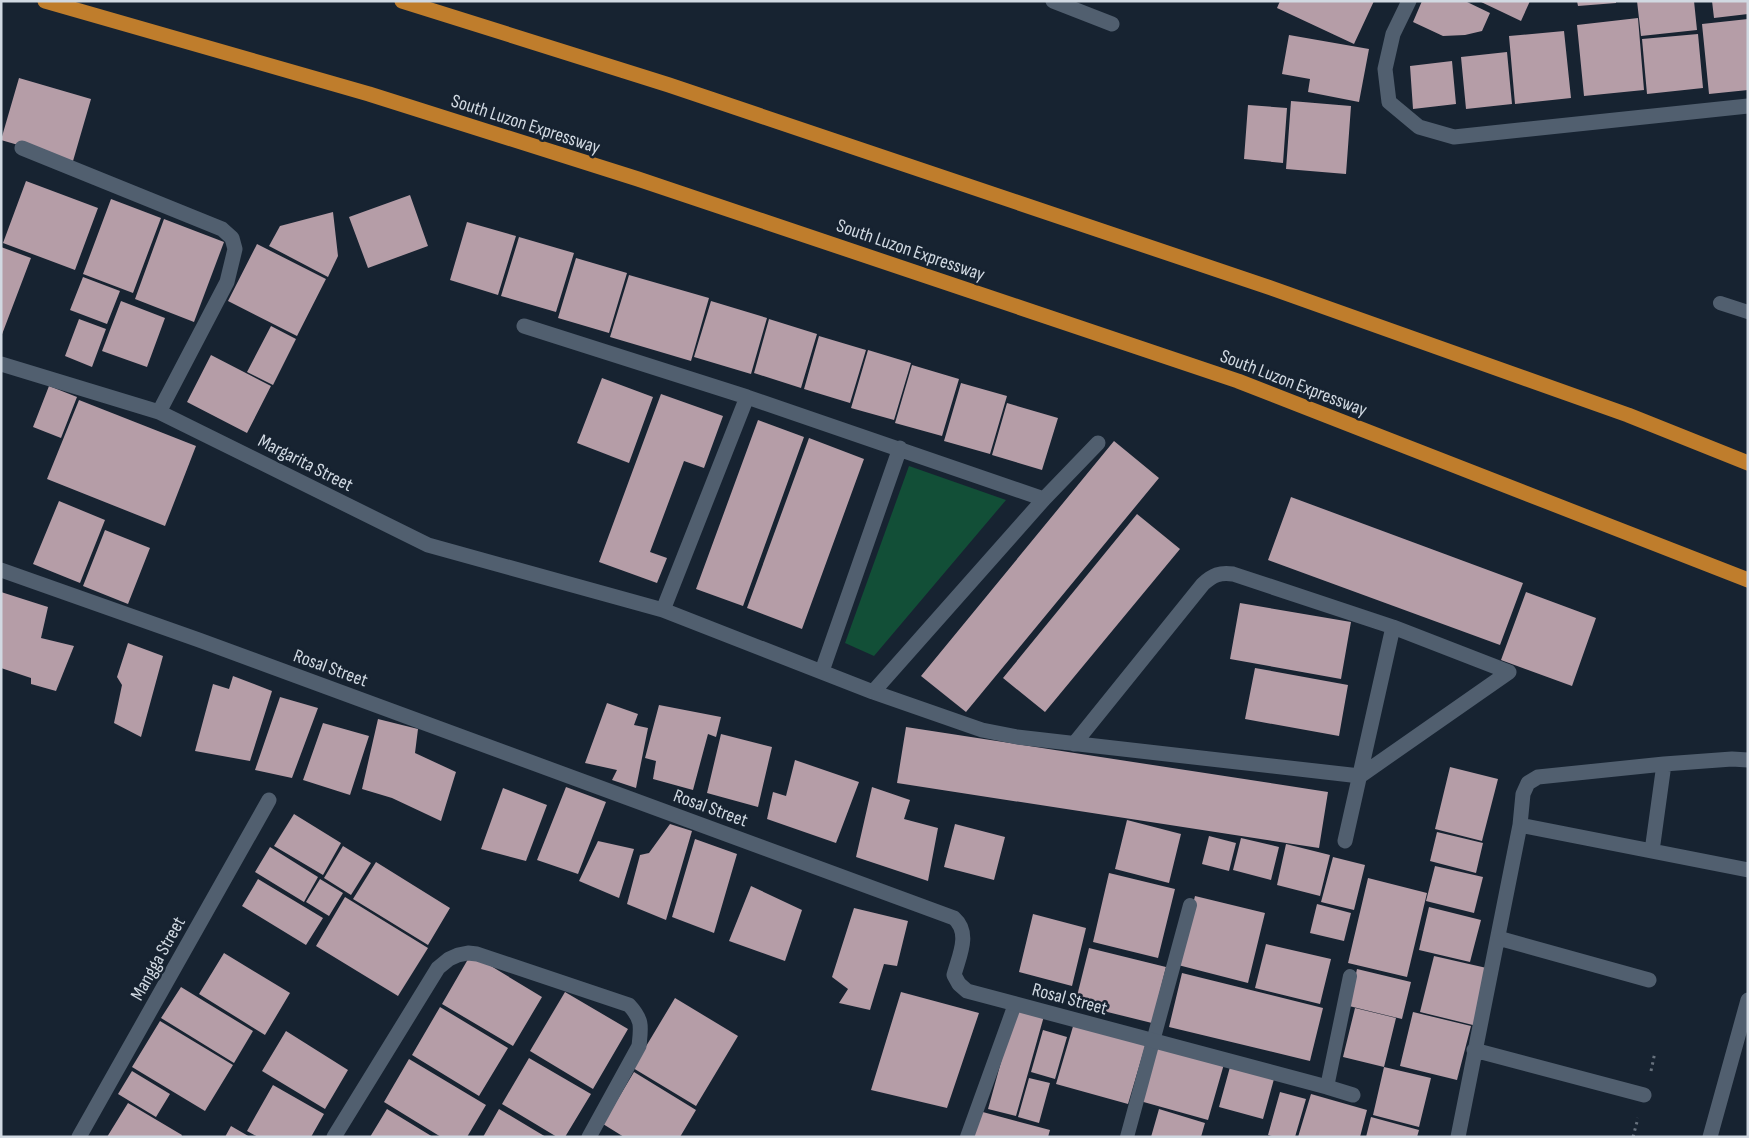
<svg xmlns="http://www.w3.org/2000/svg" width="1749" height="1138" font-family="'Sofia Sans Condensed',sans-serif">
<style>
.green{fill:#124f37}
.building{fill:#b59da7}
.lines{fill:none;stroke-linecap:round;stroke-linejoin:round}
.path{stroke:#67717d;stroke-width:3;stroke-dasharray:2.5 4;stroke-linecap:butt}
.service{stroke:#515f6f;stroke-width:14}
.minor{stroke:#515f6f;stroke-width:15}
.motorway{stroke:#bf7d2c;stroke-width:15}
.labels{text-anchor:middle;stroke-width:5;stroke-linejoin:round;paint-order:stroke}
.street-label{font-size:19px;fill:#d1d9e2;stroke:#172331}
</style>
<rect width="100%" height="100%" fill="#172331"/>
<!-- green -->
<path class="green" d="M909,466L1006,500L874,656L845,643Z"/>
<!-- building -->
<path class="building" d="M1280,1H1374L1354,44L1277,8Z
M1422,1H1465L1490,13L1482,31L1465,35L1443,36L1413,22Z
M1479,1H1530L1521,21Z
M1577,1H1616V3L1578,6Z
M1637,1H1694L1697,30L1641,36Z
M1712,1H1748V14L1714,18Z
M1638,18L1644,90L1584,96L1577,25Z
M1748,19V90L1709,94L1702,24Z
M1564,31L1571,98L1515,104L1509,36Z
M1698,34L1703,88L1647,94L1642,39Z
M1289,35L1369,49L1359,102L1308,92L1310,79L1282,74Z
M1507,52L1512,104L1466,109L1461,57Z
M1452,61L1456,104L1413,109L1410,66Z
M19,78L91,99L73,161L1,140Z
M1291,101L1351,106L1346,174L1286,169Z
M1248,105L1287,108L1283,163L1244,159Z
M26,181L98,208L75,270L3,243Z
M410,195L428,246L368,268L349,217Z
M111,199L161,218L133,293L83,274Z
M333,212L338,256L328,277L269,246L280,226Z
M164,219L224,242L194,322L135,299Z
M467,222L516,236L498,295L450,280Z
M519,237L574,253L556,312L501,296Z
M257,244L326,279L297,336L228,301Z
M1,247L31,258L1,337Z
M576,258L627,273L609,333L558,318Z
M629,275L709,298L691,361L610,337Z
M83,277L120,291L107,324L70,310Z
M121,301L165,318L147,367L102,351Z
M711,301L767,318L751,374L694,357Z
M79,319L106,329L92,367L65,356Z
M769,319L817,334L801,388L754,373Z
M271,326L296,339L273,385L247,372Z
M819,336L866,350L850,403L804,389Z
M868,350L911,363L894,420L851,408Z
M211,355L271,386L247,433L187,402Z
M912,365L959,379L942,436L895,423Z
M602,378L653,397L629,463L577,443Z
M961,383L1007,396L990,454L944,441Z
M49,386L77,397L61,438L33,427Z
M661,394L723,416L704,468L684,461L650,552L667,558L657,583L599,562Z
M79,400L196,446L165,526L47,479Z
M1007,403L1058,418L1042,470L992,455Z
M758,420L804,437L743,606L696,589Z
M809,438L864,459L802,629L747,608Z
M1114,441L1159,478L966,712L921,676Z
M1291,497L1523,583L1500,645L1268,560Z
M59,501L105,520L80,583L33,564Z
M1137,514L1180,549L1045,712L1003,678Z
M105,530L150,548L128,604L83,586Z
M1,592L48,607L41,638L74,646L56,691L31,684V678L1,668Z
M1526,592L1596,618L1572,686L1501,660Z
M1240,603L1351,622L1341,679L1230,659Z
M128,643L163,656L141,737L114,723L122,685L117,677Z
M1255,668L1348,685L1339,736L1245,719Z
M233,676L272,691L250,761L195,751L213,684L229,689Z
M280,697L318,708L292,778L255,770Z
M607,703L638,714L634,725L648,728L636,788L612,780L617,770L585,763Z
M659,705L721,717L716,737L708,734L693,790L653,779L656,761L645,758Z
M378,719L418,729L415,753L456,772L441,821L392,798L362,789Z
M323,723L369,736L350,795L303,780Z
M906,727L1328,792L1319,848L897,783Z
M721,734L772,747L758,807L707,793Z
M795,760L859,782L836,843L767,819L773,792L786,796Z
M1450,767L1498,779L1482,841L1435,829Z
M566,787L606,802L578,874L537,860Z
M872,787L910,800L904,819L938,828L928,881L856,857Z
M503,788L547,805L526,861L481,849Z
M294,814L341,843L323,875L274,846Z
M1127,820L1181,834L1169,883L1115,869Z
M670,824L692,831L666,920L627,904L640,855L649,853Z
M955,824L1005,837L994,880L944,867Z
M1437,832L1483,843L1476,873L1430,861Z
M1209,836L1236,843L1229,871L1202,864Z
M1241,838L1279,847L1271,880L1233,870Z
M695,839L737,854L714,933L672,917Z
M598,841L634,849L619,898L579,881Z
M1286,844L1330,855L1320,896L1277,885Z
M343,846L371,863L351,895L324,878Z
M270,847L318,877L304,902L255,872Z
M1333,857L1365,865L1354,910L1321,902Z
M376,862L450,908L428,945L353,899Z
M1435,866L1483,877L1474,913L1426,901Z
M1109,873L1175,889L1158,958L1093,942Z
M1368,878L1427,893L1407,977L1348,963Z
M258,879L323,918L306,945L242,906Z
M320,879L343,893L329,916L306,902Z
M751,886L802,910L785,961L729,941Z
M1195,896L1265,913L1248,983L1178,965Z
M345,897L428,948L398,996L316,946Z
M1317,904L1351,913L1344,941L1310,933Z
M1429,907L1481,920L1470,962L1419,950Z
M854,908L908,921L897,966L884,964L870,1010L839,1003L848,989L832,977Z
M1033,914L1086,928L1072,986L1019,972Z
M1266,944L1331,959L1320,1004L1255,988Z
M1089,948L1166,967L1152,1023L1075,1004Z
M224,953L290,993L265,1035L199,994Z
M471,954L542,997L513,1046L442,1004Z
M1434,956L1491,969L1477,1026L1420,1012Z
M1357,969L1411,982L1402,1019L1349,1006Z
M1182,973L1323,1008L1310,1061L1169,1027Z
M181,987L253,1031L234,1063L161,1018Z
M565,992L628,1029L593,1089L530,1051Z
M901,992L979,1013L947,1108L871,1090Z
M675,998L738,1036L696,1106L633,1068Z
M440,1007L508,1048L479,1096L412,1055Z
M1016,1008L1044,1016L1016,1116L988,1109Z
M1355,1008L1396,1018L1384,1067L1343,1057Z
M1413,1012L1471,1026L1457,1080L1400,1066Z
M160,1021L233,1065L205,1111L132,1067Z
M1074,1023L1146,1043L1128,1104L1056,1084Z
M1043,1030L1067,1037L1055,1079L1031,1072Z
M286,1031L348,1070L325,1109L262,1071Z
M1156,1045L1224,1064L1208,1120L1140,1101Z
M529,1058L591,1094L565,1137H557L502,1104Z
M409,1059L486,1105L467,1137H441L384,1102Z
M1230,1067L1274,1079L1263,1119L1219,1107Z
M1384,1067L1431,1078L1419,1127L1373,1115Z
M132,1071L170,1094L156,1117L118,1094Z
M634,1072L696,1110L680,1137H624L603,1124Z
M1029,1078L1050,1083L1039,1123L1018,1117Z
M273,1085L324,1114L311,1137H258L247,1131Z
M1280,1092L1306,1099L1295,1137H1275L1268,1135Z
M1311,1094L1367,1110L1360,1137H1298Z
M128,1103L182,1135L181,1137H107Z
M387,1109L433,1137H370Z
M499,1109L546,1137H483Z
M1159,1109L1205,1123L1201,1137H1151Z
M979,1111L1050,1130L1048,1137H972Z
M1371,1117L1419,1130L1417,1137H1366Z
M231,1126L250,1137H225Z"/>
<g class="lines">
<!-- path -->
<path class="path" d="M1651,1071L1655,1052
M1633,1137L1638,1118"/>
<!-- service -->
<path class="service" d="M1720,303L1748,312
M1327,1087L1350,976
M967,1137L1015,1004
M1127,1137L1190,905"/>
<!-- minor -->
<path class="minor" d="M1053,1L1112,24
M1409,1L1393,34L1385,69L1389,102L1419,127L1454,137L1748,106
M22,148L222,229L232,238L235,249L227,282L159,412
M524,326L747,397L1044,499
M1,364L159,412L428,545L663,610L873,692L982,730L1017,737L1360,776L1509,672
M1,570L199,640L954,918C971,933 959,956 954,975L959,984L967,991L1327,1087L1353,1095
M663,610L747,397
M822,671L900,448
M873,692L1044,499L1098,443
M1074,744L1203,584C1213,575 1220,572 1233,574L1393,627L1509,672
M1520,825L1748,870
M1345,841L1393,627
M1652,851L1664,764
M1498,938L1649,980
M1474,1050L1644,1095
M79,1137L269,800
M334,1137L438,968L449,959L458,955L468,953L477,954L629,1005C643,1020 641,1027 639,1046L589,1137
M1458,1137L1520,825L1523,794L1528,783L1538,777L1664,764L1732,759L1748,760
M1710,1137L1748,1000"/>
<!-- motorway -->
<path class="motorway" d="M45,1L369,94L638,179L1238,381L1748,580
M402,1L669,85L1271,288L1628,415L1748,463"/>
</g>
<g class="labels">
<!-- street labels -->
<g class="street-label">
<text transform="translate(526 123) rotate(18)" y="7">South Luzon Expressway</text>
<text transform="translate(911 249) rotate(19)" y="7">South Luzon Expressway</text>
<text transform="translate(1294 382) rotate(21)" y="7">South Luzon Expressway</text>
<text transform="translate(306 462) rotate(27)" y="7">Margarita Street</text>
<text transform="translate(331 667) rotate(20)" y="7">Rosal Street</text>
<text transform="translate(711 807) rotate(20)" y="7">Rosal Street</text>
<text transform="translate(157 958) rotate(-61)" y="7">Mangga Street</text>
<text transform="translate(1070 998) rotate(15)" y="7">Rosal Street</text>
</g>
</g>
<!-- border -->
<rect width="1749" height="1138" fill="none" stroke="#d1d9e2" stroke-width="5"/>
</svg>
